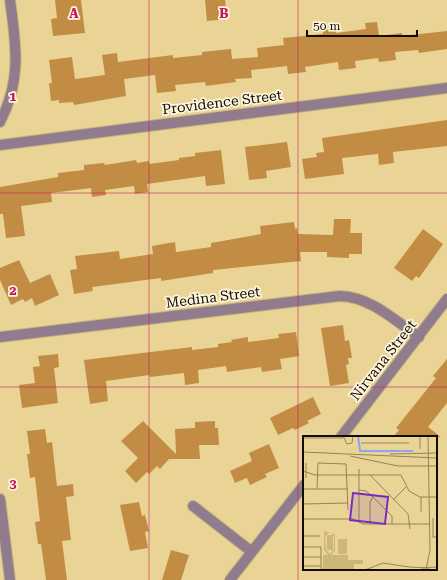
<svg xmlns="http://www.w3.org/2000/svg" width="447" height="580" font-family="'Roboto Serif',serif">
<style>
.building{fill:#c38c45}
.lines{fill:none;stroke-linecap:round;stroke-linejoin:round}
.minor-casing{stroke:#c7b47e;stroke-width:12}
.minor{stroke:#917c8e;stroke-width:10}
.grid{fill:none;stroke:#c2185b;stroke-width:1;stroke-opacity:0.55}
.labels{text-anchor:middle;stroke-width:3.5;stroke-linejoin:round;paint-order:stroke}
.street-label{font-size:14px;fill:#130c00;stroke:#fef6de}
.inset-river{fill:none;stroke:#8fa5ef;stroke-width:2}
.inset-road{fill:none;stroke:#93845a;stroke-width:1}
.view{fill:#7b2cbf;fill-opacity:0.15;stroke:#7b2cbf;stroke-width:2}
.inset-edge{fill:none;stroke:#130c00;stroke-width:2}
.grid-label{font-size:13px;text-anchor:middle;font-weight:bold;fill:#c2185b;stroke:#fef6de;stroke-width:3.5;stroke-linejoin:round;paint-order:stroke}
</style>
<rect width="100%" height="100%" fill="#e9d496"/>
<!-- building -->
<path class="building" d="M55,0H81L85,33L53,36L51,19L57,18Z
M205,0H225L227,19L207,21Z
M377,22L379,36L402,33V36L447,31V49L419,53L418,50L395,52L396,60L379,62L378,58L355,61L356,68L339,70L338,62L305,67L306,72L288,74L287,66L251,70L252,78L235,79L236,82L206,86L205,82L175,85L176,91L157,93L155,75L124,79L126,96L74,105L73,102L59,103V100L51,101L49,83H52L49,60L72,57L75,79L105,75L102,55L117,53L118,62L173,55V58L202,55V52L231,49L232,59L258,57L257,48L284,45L283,38L323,34V30L336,29V33L366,29L365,23Z
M447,120V146L393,152L394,163L379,165L378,154L342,158L344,174L305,179L302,159L317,157L316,153L324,152L322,138Z
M287,142L291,167L266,171L267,178L249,180L245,147Z
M221,150L225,184L206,186L205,176L147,184L148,192L135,194L134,186L105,190L106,195L92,197L91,188L51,193L52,202L21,206L25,236L6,238L3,214H0V187L58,177V173L84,170V165L104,163L105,165L136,160L137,163L149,161V164L179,160V158L195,156V153Z
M334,219H351L350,233H362V254H349V258L327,257V252H300L301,261L213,270V273L161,281V278L92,287L93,291L74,294L70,270L77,269L75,256L119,251L120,259L153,254L152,246L175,242L176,252L211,247V243L261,234L260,226L294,222L295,229L297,228L298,234L333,235Z
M423,229L443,244L419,278L416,276L412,281L394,268Z
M19,260L30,283L50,274L59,295L35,306L32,298L25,302L23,299L11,305L0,280V268Z
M343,325L345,341L349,340L352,358H348L349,364L346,365L349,383L330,386L321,328Z
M296,332L299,356L280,359L282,369L262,372L261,367L227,372L226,366L198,370L199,383L185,385L184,373L150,377L149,375L106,381L108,401L90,404L84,360L192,347V350L218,347V344L232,342L231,340L248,337V342L279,338L278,334Z
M58,354L59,367L54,368L58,403L22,408L19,385L35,383L33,367L40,366L38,356Z
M447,359V403L428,427L441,437H393L399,430L396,428L436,378L433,376Z
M313,397L321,414L307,421L309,423L295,430L293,428L278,435L270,418Z
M143,421L176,454L175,429L195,428V422L215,421V428H218L219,445H199L200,459H169L160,469L157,466L149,474L147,472L136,483L125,471L138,458L121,441Z
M45,429L47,443L52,442L57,486L73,484L74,496L66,497L71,540L62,541L67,580H46L41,544H38L35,522L40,521L35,477L30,478L27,454H30L27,431Z
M269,444L279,468L265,474L267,477L250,485L247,478L235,483L230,471L252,461L249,453Z
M139,502L142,516L145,515L149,531L145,532L148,548L130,551L120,505Z
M171,550L189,555L181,580H162Z"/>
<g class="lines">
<!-- minor casing -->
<g class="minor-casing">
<path id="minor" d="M0,122C22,80 16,45 10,0
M0,145L447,88
M0,337L340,296C371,297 394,320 419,337
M341,437L447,299
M0,499L10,580
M193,506L252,552
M230,580L304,485"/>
</g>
<!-- minor -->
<use href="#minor" class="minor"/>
</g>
<!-- grid -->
<path class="grid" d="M149,0V580M298,0V580M0,193H447M0,387H447"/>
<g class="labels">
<!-- street labels -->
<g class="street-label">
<text transform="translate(222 102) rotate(-7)" y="5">Providence Street</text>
<text transform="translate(213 297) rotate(-7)" y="5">Medina Street</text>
<text transform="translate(383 360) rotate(-52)" y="5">Nirvana Street</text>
</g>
</g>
<!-- overview -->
<g transform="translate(303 436)">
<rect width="134" height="134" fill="#e9d496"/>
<path d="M21,95L32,98V114L28,119H45V124H60V128H51V134H20V119H25L21,114ZM27,96L31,100V113L27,118L23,114L22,100ZM24,99H30V114H24ZM35,103H44V118H35Z" fill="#ccb678" fill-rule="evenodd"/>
<path class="inset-river" d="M55,0L57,15H110"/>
<path class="inset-road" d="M40,0L44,8L49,7L50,0M117,0V13M0,2H40M58,7H106M0,16L134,22M87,18L134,17M47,20L95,30H134M3,27V42M56,33V86M0,35L12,39H98L106,55L117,61H134M67,39L105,78L107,93M0,53H45M14,53L15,27L43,28L45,74M56,54L63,55L70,61L89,80V88M90,64L103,51M0,68L45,67M118,76V61M130,82V101H134M0,83H50L60,88H127M67,88V66L70,61M0,100H17M0,111H18V134M0,121H18M0,130H18M106,131L127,132M118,132L134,131M62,134L80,127L106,131M123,134L127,114L125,0"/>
<path class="view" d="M50,57L85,61L82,88L47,84Z"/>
<rect width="134" height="134" class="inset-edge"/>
</g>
<g class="grid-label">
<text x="74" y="18">A</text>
<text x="224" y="18">B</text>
<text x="13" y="101">1</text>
<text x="13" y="295">2</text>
<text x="13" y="488">3</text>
</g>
<!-- scale -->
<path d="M307 30v6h110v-6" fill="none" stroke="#130c00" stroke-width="2"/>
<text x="313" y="30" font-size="12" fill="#130c00" stroke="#fef6de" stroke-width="3" paint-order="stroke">50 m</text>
</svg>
